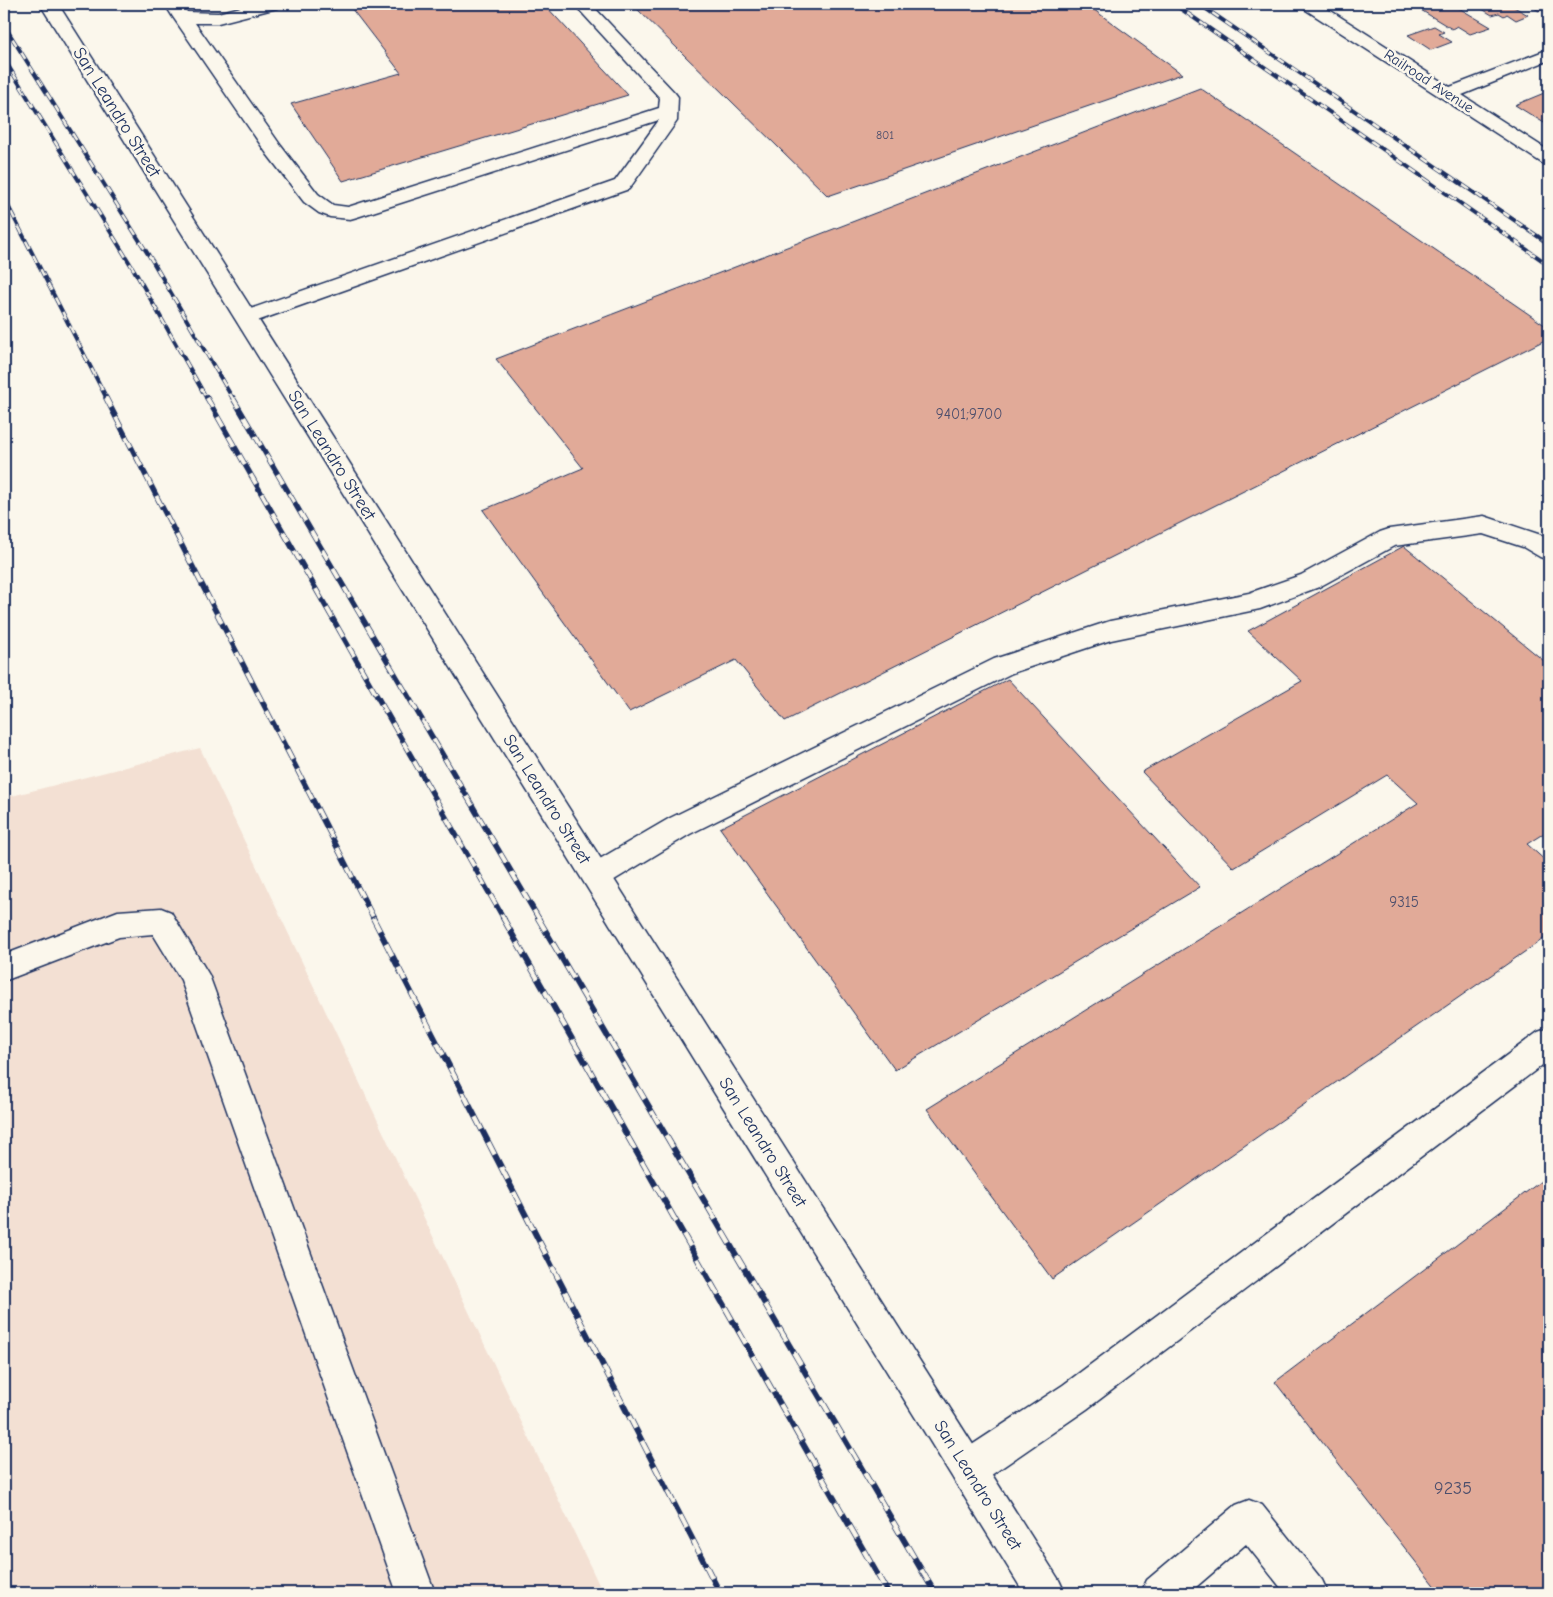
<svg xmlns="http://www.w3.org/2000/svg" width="1553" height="1597" font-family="'Comic Neue',sans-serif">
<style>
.built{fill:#f3e0d3}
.building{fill:#e1aa98;stroke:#1b2f5e}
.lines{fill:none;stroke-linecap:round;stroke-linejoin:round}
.minor-casing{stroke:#1b2f5e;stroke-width:3}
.major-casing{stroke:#1b2f5e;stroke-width:3}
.minor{fill:#fbf7ec;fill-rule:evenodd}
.major{fill:#fbf7ec;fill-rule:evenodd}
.rail-far2-casing{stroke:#1b2f5e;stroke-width:4}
.rail-far1-casing{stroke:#1b2f5e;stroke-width:5.5}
.rail-casing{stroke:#1b2f5e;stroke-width:6}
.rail-far2{stroke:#fbf7ec;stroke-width:2.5;stroke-dasharray:8;stroke-linecap:butt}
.rail-far1{stroke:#fbf7ec;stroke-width:4;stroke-dasharray:11;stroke-linecap:butt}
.rail{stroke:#fbf7ec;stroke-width:4.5;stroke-dasharray:14;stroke-linecap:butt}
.labels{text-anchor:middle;stroke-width:5;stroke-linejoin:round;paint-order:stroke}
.far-number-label{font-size:12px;fill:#4c4e6c}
.far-street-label{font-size:15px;fill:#1b2f5e;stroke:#fbf7ec}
.number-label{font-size:15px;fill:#4c4e6c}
.street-label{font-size:18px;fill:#1b2f5e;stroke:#fbf7ec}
.near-number-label{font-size:18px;fill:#4c4e6c}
</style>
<rect width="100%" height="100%" fill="#fbf7ec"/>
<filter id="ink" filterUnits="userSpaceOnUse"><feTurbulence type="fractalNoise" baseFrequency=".02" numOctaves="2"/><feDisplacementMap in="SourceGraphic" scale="10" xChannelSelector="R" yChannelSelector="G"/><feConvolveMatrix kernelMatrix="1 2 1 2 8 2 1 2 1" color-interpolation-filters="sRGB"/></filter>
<g filter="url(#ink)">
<!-- built -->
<path class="built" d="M200,748L603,1593H4V798Z"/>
<!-- building -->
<path class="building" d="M348,4H544L628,95L343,181L291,104L401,73Z
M632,4H1086L1182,74L828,196Z
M1411,4H1452L1491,27L1470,34L1457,26L1452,29Z
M1474,4H1509L1528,15L1516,20L1507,14L1504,16L1499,13L1492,15Z
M1527,4H1549V11L1542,9L1539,11Z
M1434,26L1444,32L1439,34L1452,42L1431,50L1408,35Z
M1200,88L1549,328V338L785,721L736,660L629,712L483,510L583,468L496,359Z
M1549,91V126L1515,105Z
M1404,546L1549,665V830L1527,844L1549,864V935L1052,1279L927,1109L1418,803L1387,775L1234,868L1142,772L1302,681L1248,631Z
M1008,679L1200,887L895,1070L720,828Z
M1549,1175V1593H1440L1275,1382Z"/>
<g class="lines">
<!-- minor casing -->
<g class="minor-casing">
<path id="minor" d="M168,4H182L187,12L218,13L252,4H279L277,8L218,23H195L281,146L318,194L333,205L348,207L659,108L660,98L574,4H591L675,93L678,97L677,121L629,189L246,325L239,323L235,318L239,313L615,181L659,120L357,217L350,219L330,217L319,213L304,202L267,154L173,17L166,6Z
M1300,4H1320L1450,87L1549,49V60L1462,95L1549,151V165L1542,163L1303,8Z
M1484,516L1541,535L1549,540V560L1540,557L1523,547L1483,534L1394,546L1319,587L1260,609L1111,640L1012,673L690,834L606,885L596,888L586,885L582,876L586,867L670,818L994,659L1110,621L1249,593L1301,575L1380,532L1389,529Z
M161,908L171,912L209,975L435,1593H397L181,980L153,934L119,937L4,981V955L118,911Z
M1549,1028V1060L1087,1409L981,1482L968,1487L955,1482L950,1469L955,1456L1063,1385L1538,1032Z
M1249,1500L1262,1505L1322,1580L1328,1593H1285L1246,1544L1189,1593H1141L1147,1580L1236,1505Z"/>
</g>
<!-- major casing -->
<g class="major-casing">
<path id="major" d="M40,4H58L1059,1580L1065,1593H1024Z"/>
</g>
<!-- minor -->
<use href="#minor" class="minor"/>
<!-- major -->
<use href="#major" class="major"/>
<!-- rail-far2 casing -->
<g class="rail-far2-casing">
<path id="rail-far2" d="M1174,4L1549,265
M1199,4L1549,244
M4,25L153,262L233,399
M4,59L134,270L207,399
M4,198L107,399"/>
</g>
<!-- rail-far1 casing -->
<g class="rail-far1-casing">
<path id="rail-far1" d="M106,398L374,919
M207,398L504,919
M233,398L539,919"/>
</g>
<!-- rail casing -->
<g class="rail-casing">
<path id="rail" d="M373,918L720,1593
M503,918L888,1593
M538,918L935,1593"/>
</g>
<!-- rail-far2 -->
<use href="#rail-far2" class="rail-far2"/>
<!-- rail-far1 -->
<use href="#rail-far1" class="rail-far1"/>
<!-- rail -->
<use href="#rail" class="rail"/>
</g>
</g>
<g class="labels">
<!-- far-number labels -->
<g class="far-number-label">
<text x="885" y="139">801</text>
</g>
<!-- far-street labels -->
<g class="far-street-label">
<text transform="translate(1429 81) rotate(33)" y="5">Railroad Avenue</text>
</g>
<!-- number labels -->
<g class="number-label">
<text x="969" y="419">9401;9700</text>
<text x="1404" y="907">9315</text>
</g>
<!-- street labels -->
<g class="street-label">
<text transform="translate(117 112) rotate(58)" y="6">San Leandro Street</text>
<text transform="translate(332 455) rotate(58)" y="6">San Leandro Street</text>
<text transform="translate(547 799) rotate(58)" y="6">San Leandro Street</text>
<text transform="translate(763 1142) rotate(58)" y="6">San Leandro Street</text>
<text transform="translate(978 1485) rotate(58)" y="6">San Leandro Street</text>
</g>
<!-- near-number labels -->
<g class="near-number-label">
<text x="1453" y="1494">9235</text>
</g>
</g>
<!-- margin -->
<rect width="1553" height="1597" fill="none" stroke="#fbf7ec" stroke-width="20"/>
<rect x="10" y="10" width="1533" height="1577" fill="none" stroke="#1b2f5e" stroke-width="2" filter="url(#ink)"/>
</svg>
